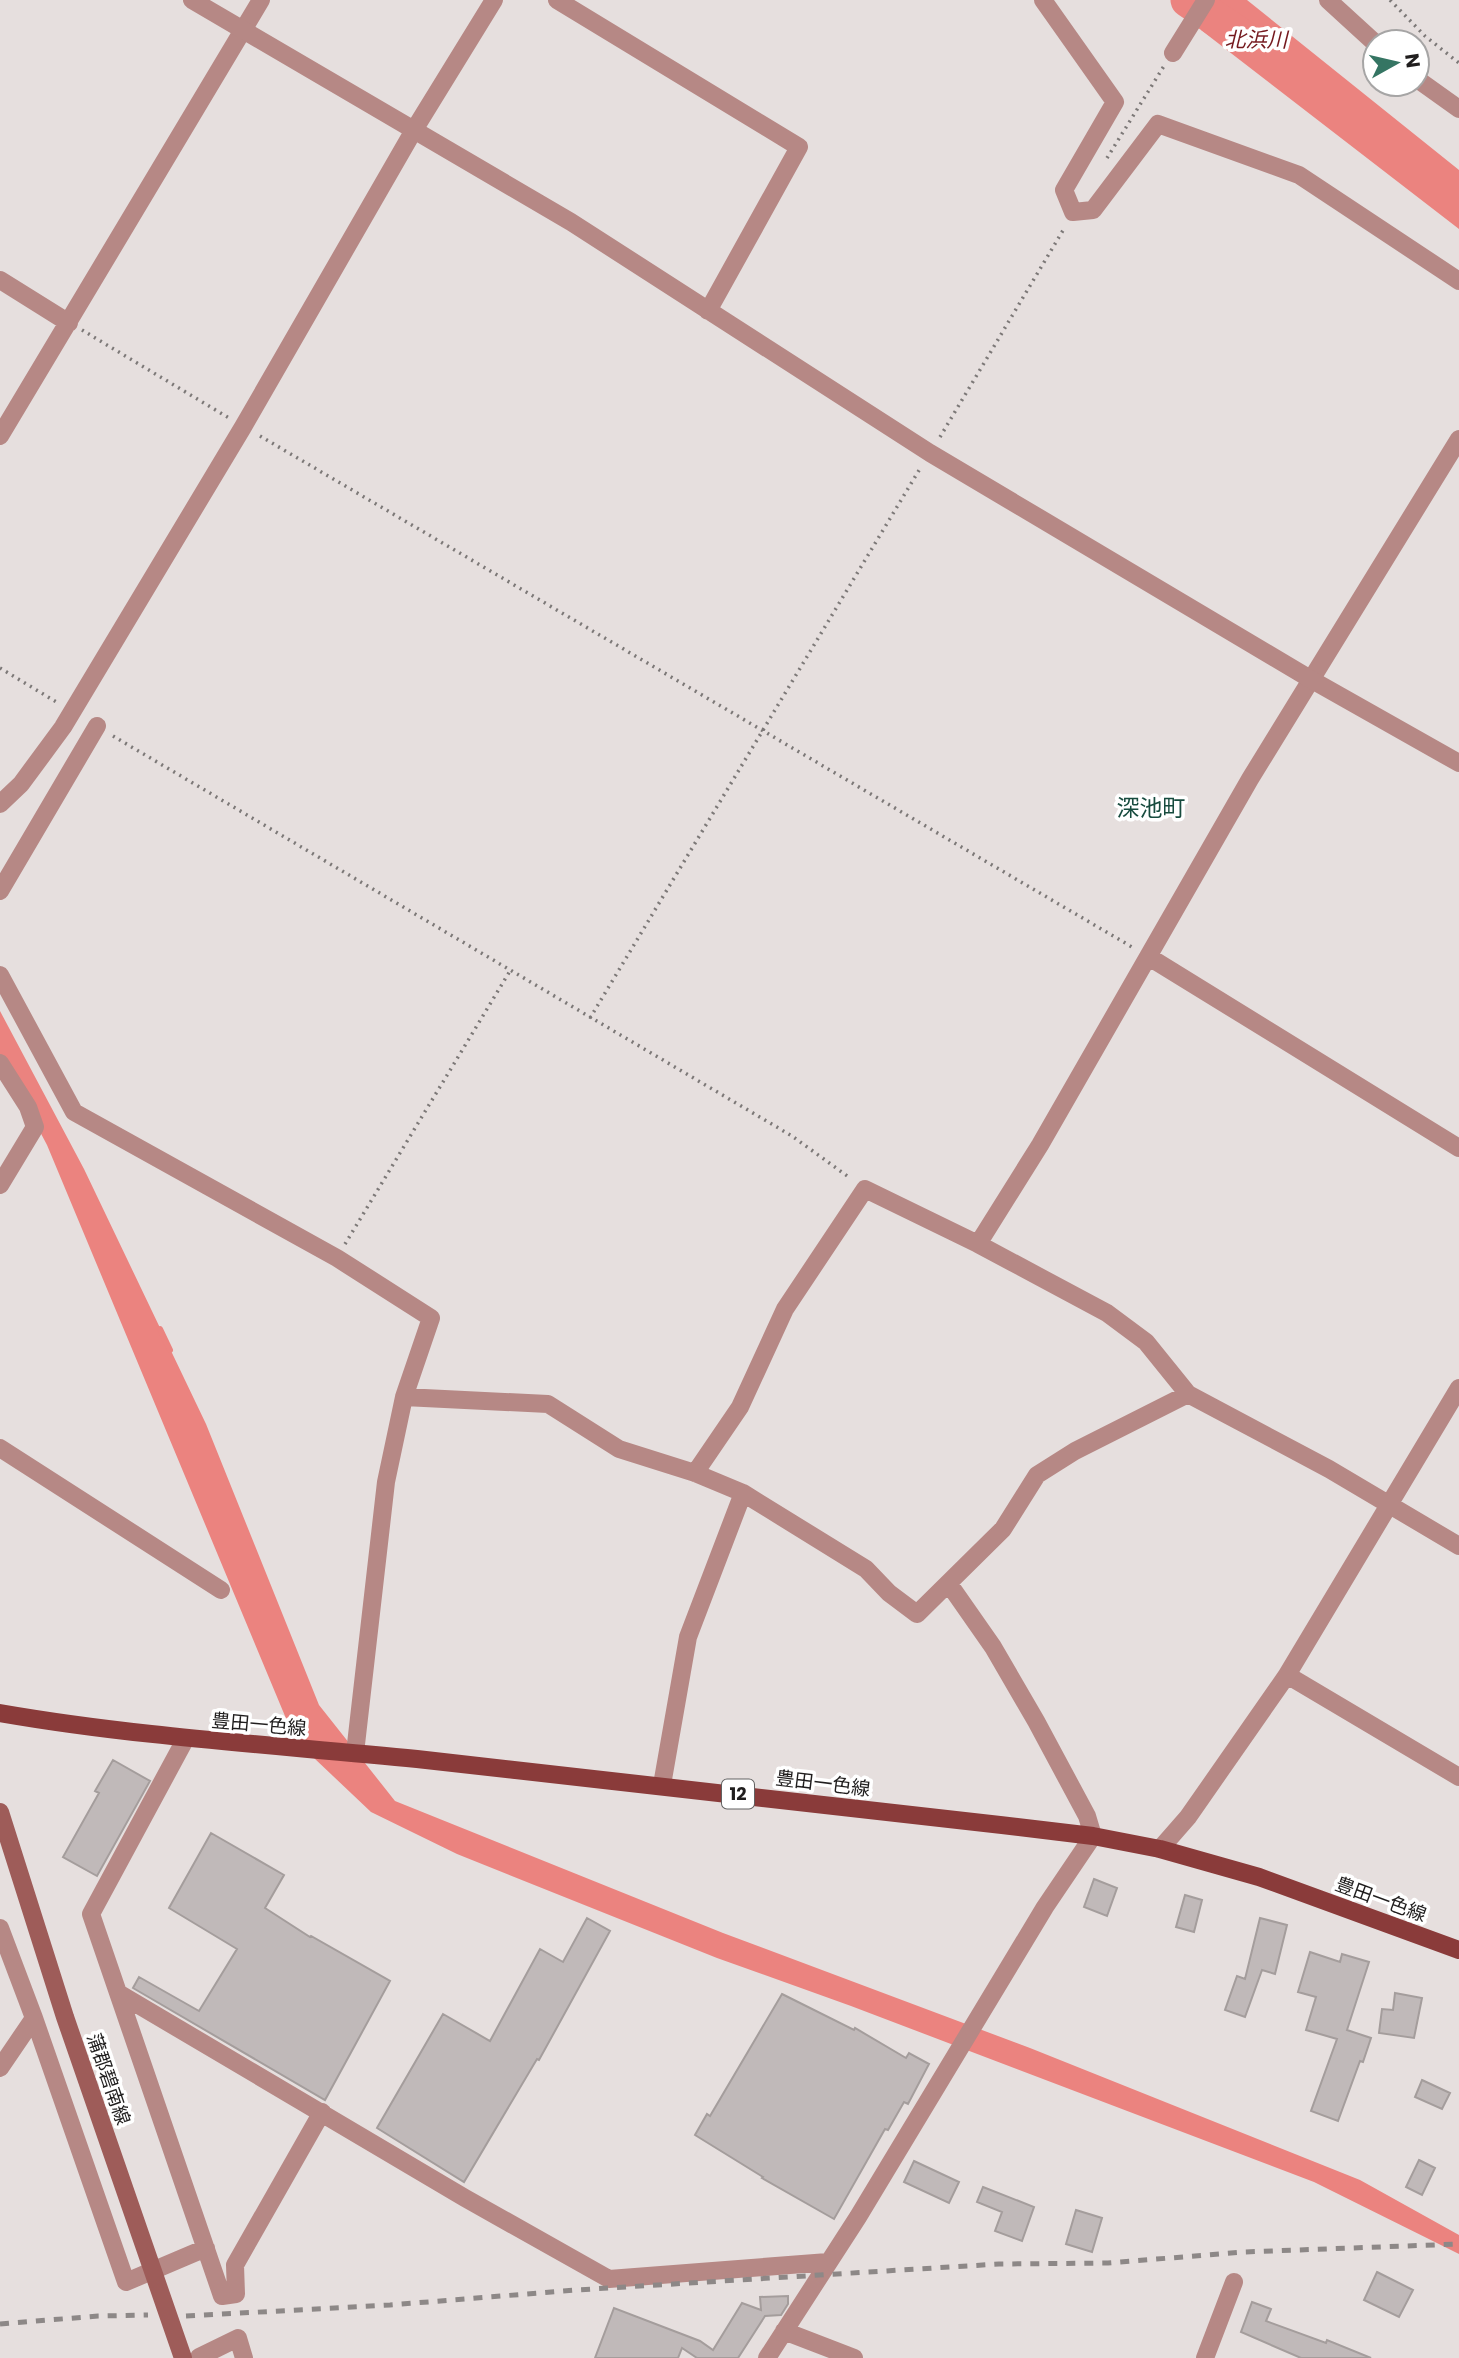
<svg xmlns="http://www.w3.org/2000/svg" width="1459" height="2358" font-family="Poppins,'Noto Sans JP',sans-serif">
<style>
.water{fill:#eb837f}
.lines{fill:none;stroke-linecap:round;stroke-linejoin:round}
.stream{stroke:#eb837f;stroke-width:6}
.river{stroke:#eb837f;stroke-width:35}
.building{fill:#c0b9b9;stroke:#a49d9c;stroke-width:2}
.path{stroke:#7c7877;stroke-width:3.5;stroke-dasharray:2 5;stroke-linecap:butt}
.minor{stroke:#b68885;stroke-width:18}
.tertiary{stroke:#b68885;stroke-width:18}
.secondary{stroke:#9e5c59;stroke-width:18}
.primary{stroke:#8a3b3a;stroke-width:18}
.rail{stroke:#8d8887;stroke-width:5;stroke-dasharray:9 9;stroke-linecap:butt}
.labels{text-anchor:middle;stroke-width:7;stroke-linejoin:round;paint-order:stroke}
.shield{fill:#fff;stroke:#636262;stroke-width:2}
.shield-label{font-size:18px;font-weight:bold;fill:#201e1e}
.street-label{font-size:19px;fill:#201e1e;stroke:#fff}
.water-label{font-size:21px;font-style:italic;fill:#74181d;stroke:#fff}
.quarter-label{font-size:23px;fill:#174b3e;stroke:#fff}
</style>
<rect width="100%" height="100%" fill="#e6dfde"/>
<!-- water -->
<path class="water" d="M1218,0H1247L1459,170V229L1201,30Z
M0,1011L84,1169L206,1424L319,1705L395,1801L723,1933L1030,2048L1360,2180L1459,2235V2254L1314,2182L851,2006L717,1958L457,1854L371,1812L295,1740L47,1145L0,1056Z"/>
<g class="lines">
<!-- stream -->
<path class="stream" d="M160,1329L170,1350"/>
<!-- river -->
<path class="river" d="M1188,0L1250,42"/>
</g>
<!-- building -->
<path class="building" d="M113,1760L150,1781L97,1876L63,1857L99,1793L95,1791Z
M211,1833L284,1875L265,1908L310,1937L311,1936L390,1981L325,2100L133,1988L139,1977L199,2011L237,1949L169,1908Z
M1094,1879L1117,1888L1107,1916L1084,1907Z
M1185,1895L1202,1900L1194,1932L1176,1927Z
M587,1918L610,1931L539,2060L537,2059L464,2182L377,2128L443,2014L490,2041L540,1949L563,1962Z
M1260,1918L1287,1925L1275,1974L1262,1970L1245,2017L1225,2010L1237,1976L1245,1979Z
M1310,1952L1340,1962L1342,1954L1369,1962L1347,2030L1371,2038L1363,2062L1360,2061L1338,2121L1311,2111L1337,2039L1306,2030L1316,1997L1298,1992Z
M1395,1993L1422,1998L1414,2038L1379,2033L1382,2009L1393,2010Z
M782,1994L854,2030L855,2028L906,2058L909,2053L929,2064L908,2104L904,2102L888,2130L885,2129L834,2219L762,2178L763,2177L695,2135L707,2114L710,2116Z
M1422,2080L1450,2093L1442,2109L1415,2097Z
M1419,2160L1435,2168L1422,2195L1406,2187Z
M914,2161L959,2182L949,2203L904,2182Z
M983,2187L1034,2207L1022,2241L995,2231L1002,2212L977,2202Z
M1076,2210L1102,2218L1092,2252L1066,2244Z
M1377,2272L1413,2290L1399,2317L1364,2300Z
M788,2296V2304L781,2315L765,2316L738,2358H697L682,2348L678,2358H595L614,2308L700,2341L713,2350L742,2303L761,2310L760,2297Z
M1252,2302L1271,2309L1266,2321L1326,2343L1327,2340L1371,2358H1301L1241,2332Z"/>
<g class="lines">
<!-- path -->
<path class="path" d="M1390,0L1425,36L1459,63
M1107,158L1164,66
M82,330L229,418
M260,436L1132,947
M940,437L1065,227
M0,668L58,703
M113,736L792,1136L850,1178
M590,1018L921,467
M345,1244L510,971"/>
<!-- minor -->
<path class="minor" d="M1043,0L1115,102L1064,190L1073,212L1093,210L1158,124L1299,175L1459,281
M1328,0L1375,43
M1173,53L1206,0
M1417,79L1459,109
M0,280L69,323
M0,436L261,0
M0,891L97,726
M1149,957L1459,1148
M0,975L74,1112L337,1258L431,1318L404,1397L386,1482L355,1753
M0,1063L28,1107L35,1127L0,1185
M978,1244L1040,1145L1250,779L1459,439
M404,1397L548,1404L619,1449L695,1473L743,1493L866,1569L889,1593L917,1614L1003,1529L1037,1475L1075,1451L1188,1394
M0,1448L221,1590
M695,1473L740,1407L785,1309L865,1189L978,1244L1107,1313L1146,1342L1188,1394L1329,1469L1459,1546
M1287,1675L1459,1777
M186,1738L91,1914L222,2296L236,2294L235,2265L322,2112
M662,1785L688,1637L743,1493
M1160,1849L1188,1817L1287,1675L1459,1388
M0,1928L34,2018L126,2282L206,2248
M120,1994L465,2198L609,2279L828,2262
M0,2068L34,2018
M784,2331L854,2358
M199,2357L238,2338L244,2358
M767,2358L858,2217L1045,1907L1093,1836L1087,1816L1036,1721L993,1647L949,1584
M1205,2358L1234,2282"/>
<!-- tertiary -->
<path class="tertiary" d="M192,0L571,222L930,453L1312,680L1459,763
M557,0L799,147L708,311
M0,804L21,784L63,727L243,427L414,130L494,0"/>
<!-- secondary -->
<path class="secondary" d="M0,1812L65,2017L183,2358"/>
<!-- primary -->
<path class="primary" d="M0,1713C138,1737 278,1745 417,1759C643,1783 868,1809 1093,1836L1160,1849L1259,1877L1459,1950"/>
<!-- rail -->
<path class="rail" d="M186,2316L390,2305L576,2290L999,2264L1108,2263L1244,2252L1459,2244
M0,2324L98,2316L148,2315"/>
</g>
<g class="labels">
<!-- shield labels -->
<rect class="shield" x="722" y="1779.5" width="32" height="29" rx="5"/>
<g class="shield-label">
<text x="738" y="1800">12</text>
</g>
<!-- street labels -->
<g class="street-label">
<text transform="translate(259 1724) rotate(5)" y="7">豊田一色線</text>
<text transform="translate(823 1783) rotate(7)" y="7">豊田一色線</text>
<text transform="translate(1381 1899) rotate(20)" y="7">豊田一色線</text>
<text transform="translate(109 2079) rotate(71)" y="7">蒲郡碧南線</text>
</g>
<!-- water labels -->
<g class="water-label">
<text x="1256" y="47">北浜川</text>
</g>
<!-- quarter labels -->
<g class="quarter-label">
<text x="1151" y="816">深池町</text>
</g>
</g>
<!-- north arrow -->
<g transform="translate(1396 63) rotate(82)"><circle r="33" fill="#ffffff" stroke="#a6a5a5" stroke-width="2"/>
<path d="M0-5L12 26L0 18L-12 26Z" fill="#357563"/>
<text y="-10" font-size="19" font-weight="bold" text-anchor="middle" fill="#201e1e">N</text>
</g>
</svg>
